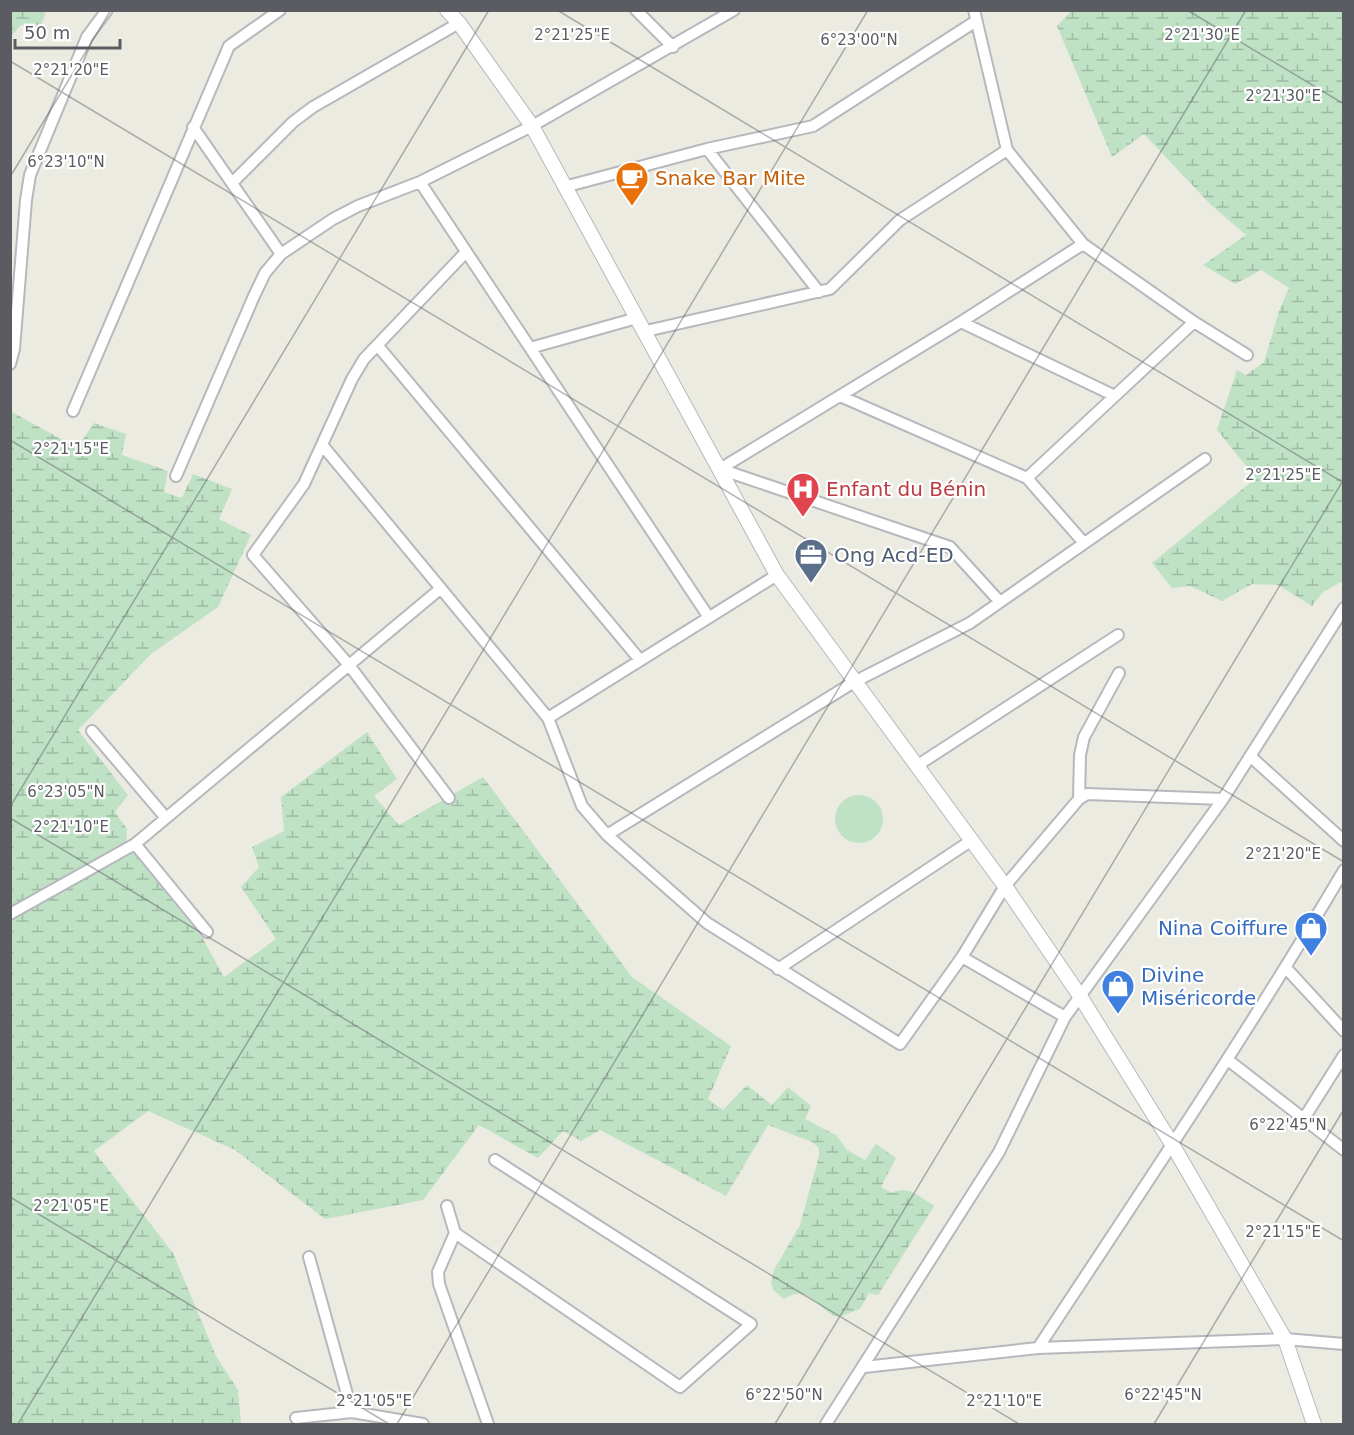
<svg xmlns="http://www.w3.org/2000/svg" width="1354" height="1435" font-family="'DejaVu Sans',sans-serif">
<style>
.wetland{fill:url(#wetland-marsh)}
.pitch{fill:#bfe2c5}
.lines{fill:none;stroke-linecap:round;stroke-linejoin:round}
.minor-casing{stroke:#b7b8bd;stroke-width:14}
.tertiary-casing{stroke:#b7b8bd;stroke-width:16}
.minor{stroke:#fff;stroke-width:10}
.tertiary{stroke:#fff;stroke-width:14}
.ticks{fill:none;stroke:#5a5c61;stroke-width:1.5;stroke-opacity:0.45}
.labels{text-anchor:middle;stroke-width:4.5;stroke-linejoin:round;paint-order:stroke}
.food-label{font-size:20px;fill:#c56008;stroke:#fff;text-anchor:start}
.health-label{font-size:20px;fill:#be3a42;stroke:#fff;text-anchor:start}
.service-label{font-size:20px;fill:#4e5e75;stroke:#fff;text-anchor:start}
.shop-label{font-size:20px;fill:#366cbe;stroke:#fff;text-anchor:end}
.ticks-label{font-size:15px;text-anchor:middle;fill:#5a5c61;stroke:#fff;stroke-width:4.5;stroke-linejoin:round;paint-order:stroke}
</style>
<defs>
<pattern id="wetland-marsh" width="20" height="14" patternUnits="userSpaceOnUse" patternTransform="scale(1.5)"><rect width="20" height="14" fill="#bfe2c5"/><path d="M1 5h8M5 5V1M11 12h8M15 12V8" fill="none" stroke="#9ebaa3"/></pattern>
</defs>
<rect width="100%" height="100%" fill="#ecebe1"/>
<!-- wetland -->
<path class="wetland" d="M11,10L46,11L39,32L21,25L11,37Z
M1072,10L1343,11V581L1323,592L1312,606L1278,585L1252,584L1222,601L1190,586L1172,588L1152,563L1256,478L1217,430L1237,370L1246,375L1264,362L1279,311L1289,288L1261,270L1235,284L1203,265L1246,235L1211,205L1144,134L1112,157L1057,26Z
M10,411L77,448L94,423L126,434L122,455L168,471L164,492L182,498L193,474L232,489L219,519L251,535L218,607L151,654L78,730L128,795L115,812L127,829L126,843L203,939L224,977L276,939L241,887L259,867L252,847L284,831L281,797L367,732L397,779L374,796L399,825L483,777L632,977L731,1046L708,1099L723,1110L747,1085L772,1105L788,1087L811,1106L805,1119L836,1135L847,1150L865,1160L876,1144L896,1158L881,1187L892,1193C908,1184 921,1198 934,1206L878,1295L869,1293L860,1309L839,1317C820,1314 810,1281 784,1299L773,1290L771,1283L774,1270L800,1225L819,1156V1148L812,1142L768,1125L726,1196L600,1130L581,1141L563,1131L538,1158L479,1125L423,1200L325,1219L235,1150L148,1111L94,1151L173,1253L216,1356L238,1390L241,1424H11Z"/>
<!-- pitch -->
<path class="pitch" d="M835 819a24 24 0 1 1 48 0a24 24 0 1 1-48 0Z"/>
<g class="lines">
<!-- minor casing -->
<g class="minor-casing">
<path id="minor" d="M636,10L673,47
M974,10L1007,150L1083,244L1194,322L1247,355
M193,127L281,254
M707,149L819,292
M233,182L293,122L313,107L459,23
M420,182L708,616
M564,187L707,149L813,126L976,21
M961,322L1115,396
M646,331L830,289L900,220L1007,150
M378,346L640,660
M530,348L637,318
M10,364L14,349L26,200L30,175L87,37L107,10
M840,396L1027,478L1084,543
M73,411L229,46L280,10
M323,446L548,718L582,806L607,835L707,923L900,1044L962,957L1005,886L1079,799L1087,794L1223,799
M720,469L961,322L1083,244
M720,469L950,547L1000,602
M176,476L254,296L265,273L281,254L333,219L358,206L420,182L532,126L734,10
M1027,478L1194,322
M548,718L777,575
M92,731L166,818
M1250,756L1344,841
M918,765L1118,635
M449,798L349,665L253,555L304,484L352,379L364,359L466,252
M1079,799L1080,755L1084,737L1119,673
M607,835L854,682L970,623L1205,459
M135,844L207,932
M10,914L135,844L440,589
M962,957L1065,1017
M1286,968L1344,1031
M778,969L972,840
M1228,1060L1344,1150
M1303,1120L1344,1055
M447,1206L455,1233L438,1272L439,1284L488,1424
M455,1233L680,1387L751,1324L495,1160
M309,1257L352,1412
M1038,1348C1142,1190 1248,1033 1344,870
M864,1367L1038,1348L1285,1339L1344,1344
M296,1418L352,1412L423,1424
M826,1424L999,1152L1065,1017L1223,799L1344,608"/>
</g>
<!-- tertiary casing -->
<g class="tertiary-casing">
<path id="tertiary" d="M447,10L459,23L532,126L777,575L1005,886L1080,996L1172,1144L1285,1339L1314,1424"/>
</g>
<!-- minor -->
<use href="#minor" class="minor"/>
<!-- tertiary -->
<use href="#tertiary" class="tertiary"/>
</g>
<!-- ticks -->
<path class="ticks" d="M557,10L1344,483M1187,10L1344,104M10,61L1344,862M10,177L111,10M10,440L1344,1241M10,807L489,10M10,818L1019,1424M10,1197L389,1424M18,1424L868,10M397,1424L1246,10M775,1424L1344,479M1154,1424L1344,1109"/>
<!-- icons -->
<defs>
<g id="cafe-pin" transform="scale(1.725)"><path d="M0 17L-7.5 6A9.5 9.5 0 1 1 7.5 6Z" fill="#e8710a" stroke="#fff"/><path d="M-5.5-4.5H6V0H3Q3 3.5 0 3.5H-2.5Q-5.5 3.5-5.5 0ZM3-3.2v2h1.7v-2ZM-6 4.5H4V6H-6Z" fill="#fff"/></g>
<g id="hospital-pin" transform="scale(1.725)"><path d="M0 17L-7.5 6A9.5 9.5 0 1 1 7.5 6Z" fill="#e0444e" stroke="#fff"/><path d="M-5-5h3v3.5h4V-5h3V5h-3V1.5h-4V5h-3Z" fill="#fff"/></g>
<g id="office-pin" transform="scale(1.725)"><path d="M0 17L-7.5 6A9.5 9.5 0 1 1 7.5 6Z" fill="#5c6f8a" stroke="#fff"/><path d="M-6-3h4V-5.5h4V-3h4V5H-6ZM-1-4.5V-3h2v-1.5ZM-6 0V1H6V0Z" fill="#fff"/></g>
<g id="shop-pin" transform="scale(1.725)"><path d="M0 17L-7.5 6A9.5 9.5 0 1 1 7.5 6Z" fill="#3f7fe0" stroke="#fff"/><path d="M-5-2.5h2.3a2.7 3.5 0 0 1 5.4 0H5L5.5 6h-11ZM-1.5-2.5h3a1.5 2.3 0 0 0-3 0Z" fill="#fff"/></g>
</defs>
<g fill-rule="evenodd">
<use href="#cafe-pin" x="632" y="178"/>
<use href="#hospital-pin" x="803" y="489"/>
<use href="#office-pin" x="811" y="555"/>
<use href="#shop-pin" x="1311" y="928"/>
<use href="#shop-pin" x="1118" y="986"/>
</g>
<g class="labels">
<!-- food labels -->
<g class="food-label">
<text x="655" y="185">Snake Bar Mite</text>
</g>
<!-- health labels -->
<g class="health-label">
<text x="826" y="496">Enfant du Bénin</text>
</g>
<!-- service labels -->
<g class="service-label">
<text x="834" y="562">Ong Acd-ED</text>
</g>
<!-- shop labels -->
<g class="shop-label">
<text x="1288" y="935">Nina Coiffure</text>
<text x="1141" y="982" text-anchor="start">Divine<tspan x="1141" dy="23">Miséricorde</tspan></text>
</g>
</g>
<g class="ticks-label">
<text x="572" y="40">2°21'25"E</text>
<text x="1202" y="40">2°21'30"E</text>
<text x="859" y="45">6°23'00"N</text>
<text x="71" y="75">2°21'20"E</text>
<text x="1283" y="101">2°21'30"E</text>
<text x="66" y="167">6°23'10"N</text>
<text x="71" y="454">2°21'15"E</text>
<text x="1283" y="480">2°21'25"E</text>
<text x="66" y="797">6°23'05"N</text>
<text x="71" y="832">2°21'10"E</text>
<text x="1283" y="859">2°21'20"E</text>
<text x="1288" y="1130">6°22'45"N</text>
<text x="71" y="1211">2°21'05"E</text>
<text x="1283" y="1237">2°21'15"E</text>
<text x="784" y="1400">6°22'50"N</text>
<text x="1163" y="1400">6°22'45"N</text>
<text x="374" y="1406">2°21'05"E</text>
<text x="1004" y="1406">2°21'10"E</text>
</g>
<!-- border -->
<rect width="1354" height="1435" fill="none" stroke="#5a5c61" stroke-width="24"/>
<!-- scale -->
<path d="M15 39v9h105v-9" fill="none" stroke="#5a5c61" stroke-width="3"/>
<text x="24" y="39" font-size="18" fill="#5a5c61" stroke="#ffffff" stroke-width="4.5" paint-order="stroke">50 m</text>
</svg>
